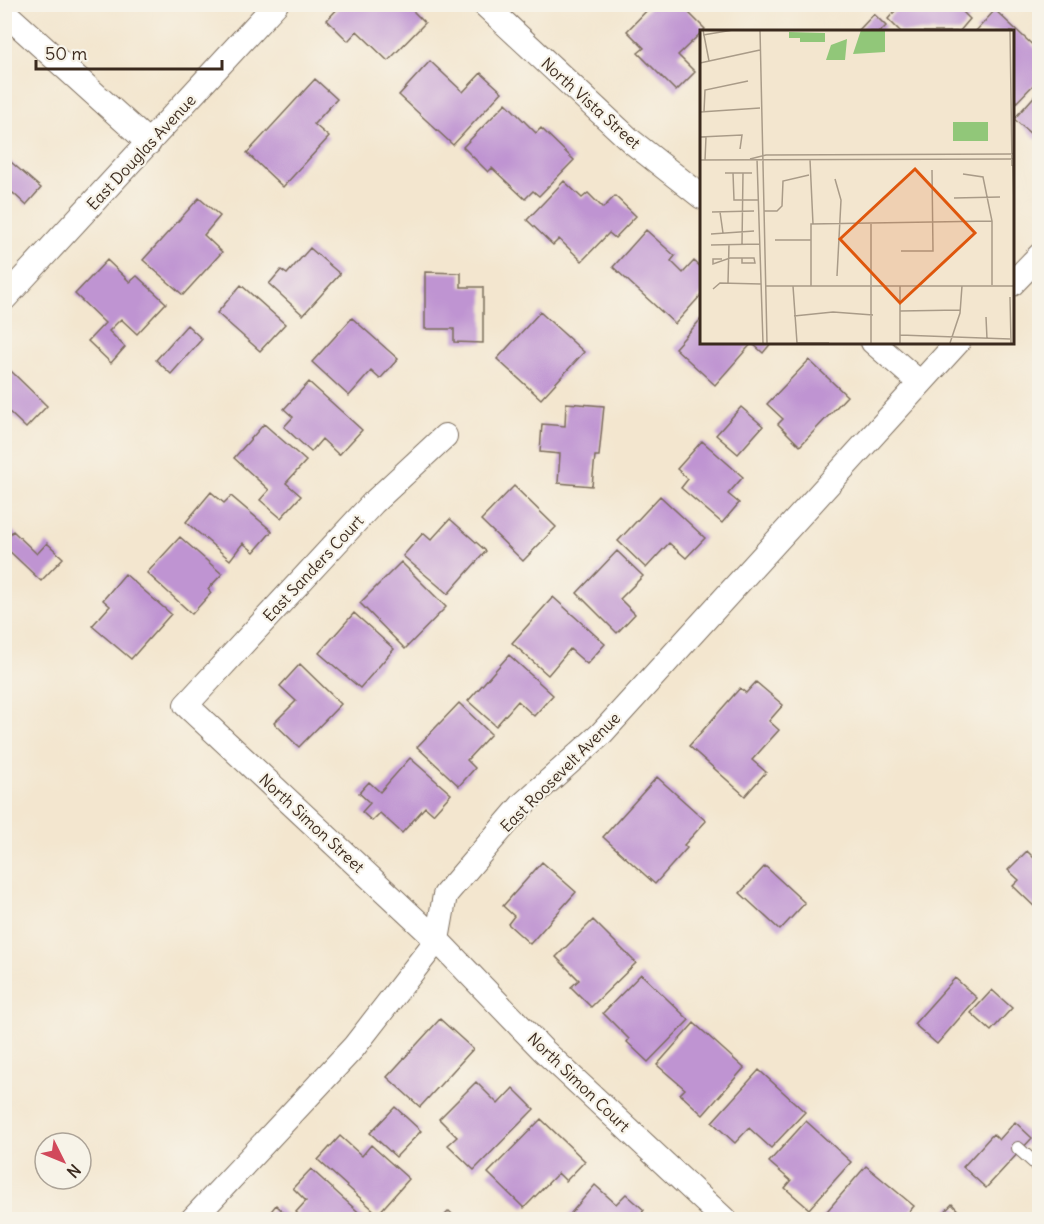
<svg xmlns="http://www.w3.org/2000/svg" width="1044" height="1224" font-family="Delius,sans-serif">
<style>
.building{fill:#bf94d2}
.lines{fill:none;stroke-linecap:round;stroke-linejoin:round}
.lane-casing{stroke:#7b6c5c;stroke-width:14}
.street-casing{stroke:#7b6c5c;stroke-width:26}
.lane{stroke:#fff;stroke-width:12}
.street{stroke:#fff;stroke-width:24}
.labels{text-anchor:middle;stroke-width:4.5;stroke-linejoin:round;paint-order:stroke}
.street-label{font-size:16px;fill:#3b2a1e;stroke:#f7f3e8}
.inset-road{fill:none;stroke:#a99b88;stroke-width:1.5}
.view{fill:#df570d;fill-opacity:0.15;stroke:#df570d;stroke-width:3}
.inset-edge{fill:none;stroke:#3b2a1e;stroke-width:3}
</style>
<rect width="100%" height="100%" fill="#f7f3e8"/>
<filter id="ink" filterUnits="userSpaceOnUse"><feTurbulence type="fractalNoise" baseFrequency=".0167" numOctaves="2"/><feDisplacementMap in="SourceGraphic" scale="12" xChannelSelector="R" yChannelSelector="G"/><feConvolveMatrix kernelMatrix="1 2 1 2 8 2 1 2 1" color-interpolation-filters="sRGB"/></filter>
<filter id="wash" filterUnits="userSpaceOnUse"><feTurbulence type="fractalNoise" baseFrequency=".008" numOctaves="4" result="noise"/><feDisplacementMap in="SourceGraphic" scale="24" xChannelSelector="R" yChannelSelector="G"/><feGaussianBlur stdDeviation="1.35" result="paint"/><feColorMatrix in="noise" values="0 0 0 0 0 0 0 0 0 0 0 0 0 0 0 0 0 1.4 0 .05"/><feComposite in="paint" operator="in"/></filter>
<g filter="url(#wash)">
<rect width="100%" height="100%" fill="#f3e6cf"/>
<g id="blocks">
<!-- building -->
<path class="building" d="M342,4H406L425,23L388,61L357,31L348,41L327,20Z
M653,4H680L705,29L678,55L695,72L676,91L638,53L644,48L627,31Z
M901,4H955L970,19L959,32H901L888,19Z
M995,10L1040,52V78L1012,107V32H975Z
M874,14L886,26L880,32H861L859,30Z
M430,61L463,92L481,73L502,92L453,145L399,95Z
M315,79L337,99L314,124L329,137L283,187L247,153Z
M1040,90V142L1014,119Z
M506,103L536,133L541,128L574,160L539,196L533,191L525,199L492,168L488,172L463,147Z
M4,156L41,188L26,205L13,193L4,202Z
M564,181L582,198L588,193L603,208L615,196L636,216L615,238L609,233L582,261L559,239L553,245L527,220Z
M199,198L220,216L204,235L222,252L183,295L143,260Z
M646,230L675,256L671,261L683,273L694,261L702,268V294L675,324L613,267Z
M310,248L340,274L303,315L269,284L281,270L287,274Z
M107,260L130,282L137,276L166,303L137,334L121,319L109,331L125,347L111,363L88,341L105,323L75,294Z
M425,272L461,273V287H483V343L454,342V329H425Z
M241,285L285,324L260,351L217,313Z
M540,312L584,352L541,399L497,359Z
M352,318L398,359L380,379L371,371L349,396L312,362Z
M702,318V342H772L763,353L752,343L715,385L675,348Z
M187,325L202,339L171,374L156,360Z
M809,360L847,396L800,446L778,424L783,419L767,404Z
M11,371L47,406L26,428L4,407V377Z
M309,382L362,430L339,455L322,439L311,452L284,427L293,417L284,409Z
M566,403L604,406L599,456H595L592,486L558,483L560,454L540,452L542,424L565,426Z
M741,407L763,426L738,454L716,435Z
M264,424L306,461L286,483L301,496L281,518L260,500L269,490L234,458Z
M702,441L743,477L728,494L739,503L722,523L681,488L688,479L677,469Z
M514,486L556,527L523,561L481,520Z
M211,492L224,503L231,496L272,531L254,552L243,543L230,560L186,522Z
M660,496L705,538L686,558L669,543L646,568L618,541Z
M450,519L486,551L448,594L403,556L423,533L431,540Z
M13,531L37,554L47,543L63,558L41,581L4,546V540Z
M180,537L222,574L208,589L211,593L192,614L147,573Z
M617,551L643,576L620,599L635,614L617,633L577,593Z
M401,562L446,607L405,649L360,603Z
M125,574L171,614L131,659L92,626L110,606L103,600Z
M553,597L605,644L587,664L570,649L548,675L512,643Z
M354,613L394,649L360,688L319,653Z
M509,655L553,695L534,716L518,701L496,726L468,701Z
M300,664L341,704L299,747L274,723L296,701L280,686Z
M756,682L783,705L769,721L779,730L752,760L766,772L745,796L689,746L740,688L746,693Z
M459,703L491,734L467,760L475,768L459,786L417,747Z
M410,758L451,794L433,814L425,807L402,833L380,813L372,821L362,812L370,803L359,793L369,782L380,792Z
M657,777L706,821L684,845L687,848L655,884L603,837Z
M1027,851L1036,860L1040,856V912L1013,886L1019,880L1008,870Z
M542,862L576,892L530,944L508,924L514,916L503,906Z
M765,866L805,903L780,930L740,893Z
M593,920L636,963L591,1007L571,987L579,980L556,957Z
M641,974L689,1020L648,1062L627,1042L629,1039L603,1013Z
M955,978L977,998L937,1044L914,1024Z
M992,990L1012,1008L991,1031L971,1013Z
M440,1019L473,1049L420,1107L387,1077Z
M694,1023L744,1068L703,1115L680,1094L685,1089L657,1065Z
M759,1070L805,1112L771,1148L749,1128L735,1143L712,1122Z
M476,1082L498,1104L513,1088L534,1109L474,1170L448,1145L457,1137L439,1119Z
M395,1107L421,1131L396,1157L370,1133Z
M541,1119L585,1161L566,1181L558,1173L524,1208L488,1173Z
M806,1121L851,1162L809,1209L785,1188L791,1181L769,1162Z
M1015,1122L1032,1138L986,1188L963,1167L993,1134L999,1140Z
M340,1136L362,1156L371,1145L409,1179L378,1214L318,1160Z
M866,1166L914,1206L902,1220H823L821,1218Z
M311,1169L367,1220H304L296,1212L306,1201L293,1188Z
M595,1185L616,1204L626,1194L644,1210L636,1220H565Z
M952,1204L967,1220H937Z
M276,1205L292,1220H264Z
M449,1211L458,1220H440Z"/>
</g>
</g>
<g filter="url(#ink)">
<use href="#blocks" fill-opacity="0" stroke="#7b6c5c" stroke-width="1.5"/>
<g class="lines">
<!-- lane casing -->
<g class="lane-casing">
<path id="lane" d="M1018,1148L1040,1168"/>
</g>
<!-- street casing -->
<g class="street-casing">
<path id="street" d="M484,4L631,141L702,197
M4,12L149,143
M1012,284L1040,255
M4,299L276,4
M873,342L920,383
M445,436L373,503L186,705L437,940L543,1050L725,1220
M192,1220L354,1047L437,940L445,895L522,805L600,735L958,342"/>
</g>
<!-- lane -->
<use href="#lane" class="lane"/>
<!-- street -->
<use href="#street" class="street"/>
</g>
</g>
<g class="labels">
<!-- street labels -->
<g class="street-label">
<text transform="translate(591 103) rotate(42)" y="6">North Vista Street</text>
<text transform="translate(141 152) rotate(-47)" y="6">East Douglas Avenue</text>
<text transform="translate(313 568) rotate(-47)" y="6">East Sanders Court</text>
<text transform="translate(560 772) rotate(-45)" y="6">East Roosevelt Avenue</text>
<text transform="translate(312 823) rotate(43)" y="6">North Simon Street</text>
<text transform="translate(579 1082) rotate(44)" y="6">North Simon Court</text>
</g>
</g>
<!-- overview -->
<g transform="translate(700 30)">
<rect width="314" height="314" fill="#f3e6cf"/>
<path d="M161,0H185V22L153,24ZM89,2L125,3V12H100V8H89ZM147,9L145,30H126L131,15ZM253,92H288V111H253Z" fill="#91c779"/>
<path class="inset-road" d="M3,0L9,31M60,0L67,313M310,0L312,136M3,5L33,0M0,33L60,20M0,82L60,78M4,82L5,60L48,51M0,107L42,105L40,119M50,129L66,125L314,124M57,129L63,313M0,130L314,129M5,130L6,107M110,130L113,194M313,135L314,176M25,143H52M33,143L34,170H58M263,144L283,147L292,191V255M135,149L141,170L137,246M254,168L300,167M64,181H77L82,176L83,151L109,145M12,182L54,181M20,182L23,203M171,194V313M11,204L54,201M75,210H111M42,214L43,143M11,215L60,214M201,221H233L232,140M22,229H13V234L30,228H54L55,233H42V228M28,253L29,214M65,256H314M93,256L97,313M111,256V194L292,191M13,259L20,253L61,254M310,267L311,313M200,281L260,280M94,286L133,282L173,285M286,287L287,309M200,305L310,309M97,313H129M200,313V256M250,313L260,283L262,256"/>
<path class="view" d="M215,139L275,203L200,273L140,209Z"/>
<rect width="314" height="314" class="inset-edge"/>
</g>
<!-- margin -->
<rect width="1044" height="1224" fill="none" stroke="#f7f3e8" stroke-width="24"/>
<!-- north arrow -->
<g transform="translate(63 1161) rotate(133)"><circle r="28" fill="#f7f3e8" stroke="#aca397" stroke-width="1.5"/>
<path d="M0-4.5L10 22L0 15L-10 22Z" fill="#d1495b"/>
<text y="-9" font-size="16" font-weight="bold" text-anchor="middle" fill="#3b2a1e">N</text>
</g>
<!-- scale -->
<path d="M36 60v9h186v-9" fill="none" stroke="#3b2a1e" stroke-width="3"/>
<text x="45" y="60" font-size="18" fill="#3b2a1e" stroke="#f7f3e8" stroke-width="4.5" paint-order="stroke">50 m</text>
</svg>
